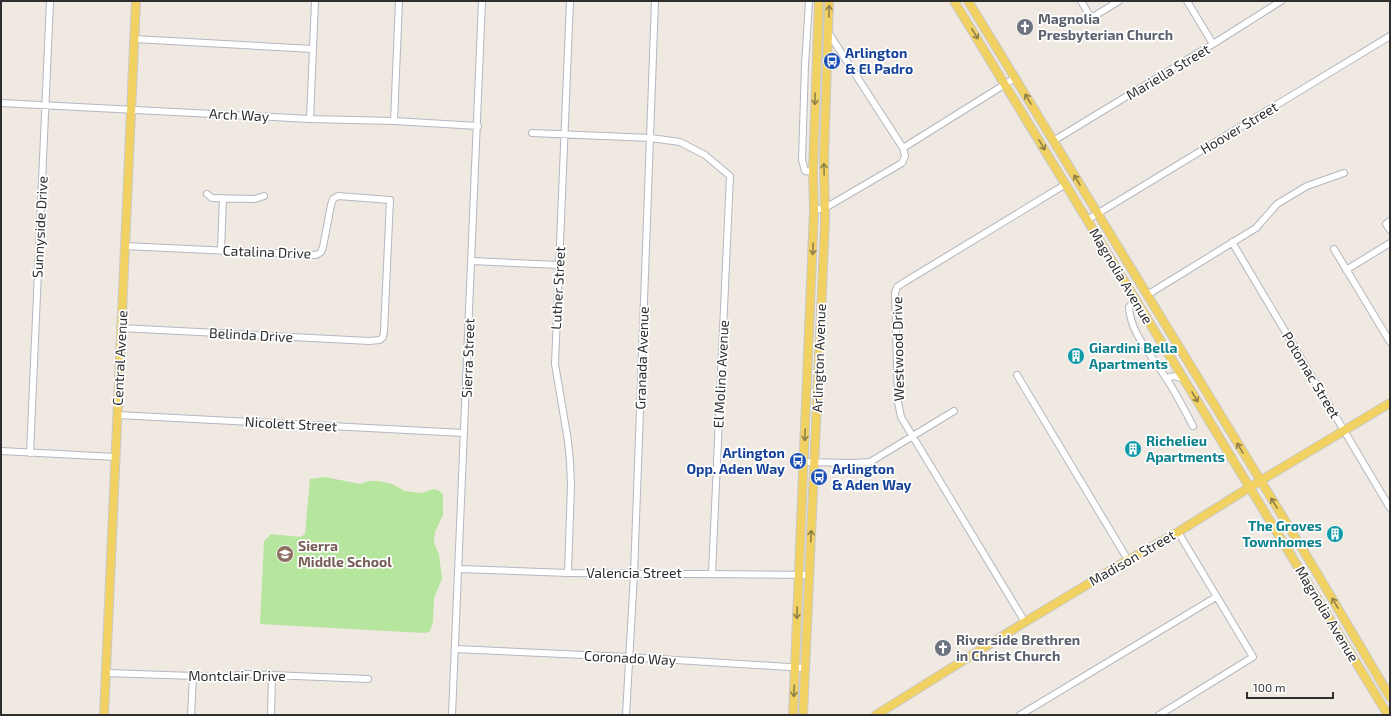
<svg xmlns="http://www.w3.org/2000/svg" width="1391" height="716" font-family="'Exo 2',sans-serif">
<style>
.green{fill:#b6e59e}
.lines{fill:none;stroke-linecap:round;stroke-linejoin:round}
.minor-casing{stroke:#b4b7c1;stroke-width:8}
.major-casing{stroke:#c9c9c9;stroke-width:10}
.minor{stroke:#fff;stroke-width:6}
.major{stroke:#f2d163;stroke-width:8}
.oneway{stroke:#908048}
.labels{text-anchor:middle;stroke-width:3.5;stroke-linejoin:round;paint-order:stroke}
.worship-label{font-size:14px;font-weight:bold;fill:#5b616d;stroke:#fff;text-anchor:start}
.transit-label{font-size:14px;font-weight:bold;fill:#164399;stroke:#fff;text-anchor:start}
.street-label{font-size:14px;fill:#2e2e2e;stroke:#fff}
.culture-label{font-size:14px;font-weight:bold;fill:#0d838f;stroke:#fff;text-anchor:start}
.education-label{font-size:14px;font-weight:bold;fill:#785e54;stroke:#fff;text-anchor:start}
</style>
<rect width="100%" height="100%" fill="#efe9e1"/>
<!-- green -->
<path class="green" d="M325,477L360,484L369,481H378L392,484L405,491L422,493L433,489L438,490L443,494V515L435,532L434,543L439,554L442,579L434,598L433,622L430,631L425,633L260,624L264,541L271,534L300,537L305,534L310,479Z"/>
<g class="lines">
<!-- minor casing -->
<g class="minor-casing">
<path id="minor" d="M809,1L805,65L802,160L805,171L813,172
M1081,1L1091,18L1119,1
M1187,1L1213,44
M134,39L313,49
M1,103L310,119L394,121L478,126
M310,119L315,1
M394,121L399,1
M532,133L651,138L680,142L705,155L730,176L712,573
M1053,141L1213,44L1281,1
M903,148L1015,78
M207,194L212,198L255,199L264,196
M814,210L825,208L902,163L905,156L903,148L828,32
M1087,220L1390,36
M1390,221L1386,224L1390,230
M1232,242L1390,508
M1334,249L1390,342
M221,250L223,198
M472,261L559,265
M1346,270L1390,243
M1147,295L1256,228L1277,204L1307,186L1344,173
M1136,300L1129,307C1130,332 1151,355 1164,375C1175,391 1184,409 1193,426
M121,328L369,341L380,340L383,337L384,331L390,200L338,196L333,199L331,205L323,247L321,252L316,255L125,246
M1017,375L1128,560
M1167,379C1173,374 1177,377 1185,380
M118,415L464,433
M1,451L116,457
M30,453L50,1
M804,462L852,463L870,462L954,411
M459,569L568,573L810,575
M568,573L571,485L570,462L568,441L555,364L570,1
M1025,622L901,417L898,402L895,293L897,287L903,283L1066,184
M455,649L628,657L805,668
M106,673L224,677L246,674L368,679
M191,715L193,677
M271,715L272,676
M452,715L482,1
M626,715L634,574L655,1
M1020,715L1216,597
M1159,715L1253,657L1178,532"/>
</g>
<!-- major casing -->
<g class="major-casing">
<path id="major" d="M954,1L1388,715
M968,1L1317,573L1390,697
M104,715L136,1
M793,715L814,210L813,172L819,1
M803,715L825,222L824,158L829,1
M876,715L1025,622L1128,560L1178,532L1250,487L1390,403"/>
</g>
<!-- minor -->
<use href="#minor" class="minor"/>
<!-- major -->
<use href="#major" class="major"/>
</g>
<!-- one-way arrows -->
<defs><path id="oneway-shaft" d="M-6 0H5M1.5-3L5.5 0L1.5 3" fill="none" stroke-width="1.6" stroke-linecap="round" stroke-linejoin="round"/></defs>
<g class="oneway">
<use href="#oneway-shaft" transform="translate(829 11) rotate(-88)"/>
<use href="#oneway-shaft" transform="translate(975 34) rotate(58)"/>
<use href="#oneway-shaft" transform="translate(815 99) rotate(92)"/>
<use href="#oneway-shaft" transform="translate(1028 99) rotate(-121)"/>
<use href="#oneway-shaft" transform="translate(1042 145) rotate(59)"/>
<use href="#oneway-shaft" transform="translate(824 169) rotate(-92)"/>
<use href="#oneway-shaft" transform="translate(1077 180) rotate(-121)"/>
<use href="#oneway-shaft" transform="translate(813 249) rotate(92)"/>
<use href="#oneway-shaft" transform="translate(1195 397) rotate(59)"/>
<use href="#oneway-shaft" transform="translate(805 435) rotate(92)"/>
<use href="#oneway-shaft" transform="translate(1240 448) rotate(-121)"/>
<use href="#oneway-shaft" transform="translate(1274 503) rotate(-122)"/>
<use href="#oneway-shaft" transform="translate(811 536) rotate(-87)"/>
<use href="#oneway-shaft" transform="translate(1335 603) rotate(-120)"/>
<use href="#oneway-shaft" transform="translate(797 613) rotate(92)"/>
<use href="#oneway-shaft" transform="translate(794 691) rotate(93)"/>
</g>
<!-- icons -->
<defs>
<g id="church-disc" transform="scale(0.9)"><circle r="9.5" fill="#6b7280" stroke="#fff"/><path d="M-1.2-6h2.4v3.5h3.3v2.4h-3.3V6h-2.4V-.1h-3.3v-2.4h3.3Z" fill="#fff"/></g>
<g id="bus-disc" transform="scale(0.9)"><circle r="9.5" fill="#1a4fb4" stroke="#fff"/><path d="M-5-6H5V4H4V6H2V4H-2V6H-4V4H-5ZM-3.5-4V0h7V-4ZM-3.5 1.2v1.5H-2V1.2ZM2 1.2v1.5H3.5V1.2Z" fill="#fff"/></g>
<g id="building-disc" transform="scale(0.9)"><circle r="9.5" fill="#0f9aa8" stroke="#fff"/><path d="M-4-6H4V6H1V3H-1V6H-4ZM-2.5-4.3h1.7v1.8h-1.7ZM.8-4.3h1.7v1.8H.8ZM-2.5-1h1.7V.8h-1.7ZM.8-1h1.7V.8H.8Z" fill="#fff"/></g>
<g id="school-disc" transform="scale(0.9)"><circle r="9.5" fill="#8d6e63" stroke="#fff"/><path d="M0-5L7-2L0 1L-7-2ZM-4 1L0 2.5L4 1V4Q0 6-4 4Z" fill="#fff"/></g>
</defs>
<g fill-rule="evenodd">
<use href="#church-disc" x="1025" y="27"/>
<use href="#bus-disc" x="832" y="61"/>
<use href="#building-disc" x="1076" y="356"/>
<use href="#building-disc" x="1133" y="449"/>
<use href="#bus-disc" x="798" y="461"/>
<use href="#bus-disc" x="819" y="477"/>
<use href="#building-disc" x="1335" y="534"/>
<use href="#school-disc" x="285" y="554"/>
<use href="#church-disc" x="943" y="648"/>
</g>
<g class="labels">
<!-- worship labels -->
<g class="worship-label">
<text x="1038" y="24">Magnolia<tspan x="1038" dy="16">Presbyterian Church</tspan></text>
<text x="956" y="645">Riverside Brethren<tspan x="956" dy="16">in Christ Church</tspan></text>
</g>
<!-- transit labels -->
<g class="transit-label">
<text x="845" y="58">Arlington<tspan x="845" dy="16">&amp; El Padro</tspan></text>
<text x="785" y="458" text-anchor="end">Arlington<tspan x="785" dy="16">Opp. Aden Way</tspan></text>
<text x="832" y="474">Arlington<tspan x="832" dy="16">&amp; Aden Way</tspan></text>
</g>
<!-- street labels -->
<g class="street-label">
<text transform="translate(1168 72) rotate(-31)" y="5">Mariella Street</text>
<text transform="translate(239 115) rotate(3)" y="5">Arch Way</text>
<text transform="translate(1239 128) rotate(-31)" y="5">Hoover Street</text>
<text transform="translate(40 227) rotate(-87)" y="5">Sunnyside Drive</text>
<text transform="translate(267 252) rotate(2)" y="5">Catalina Drive</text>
<text transform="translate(1121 276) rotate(59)" y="5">Magnolia Avenue</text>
<text transform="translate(558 288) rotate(-87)" y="5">Luther Street</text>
<text transform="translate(251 335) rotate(3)" y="5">Belinda Drive</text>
<text transform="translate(898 349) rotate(-91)" y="5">Westwood Drive</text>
<text transform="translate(120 358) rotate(-87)" y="5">Central Avenue</text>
<text transform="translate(468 358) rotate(-88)" y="5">Sierra Street</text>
<text transform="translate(642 358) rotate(-88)" y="5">Granada Avenue</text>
<text transform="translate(819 358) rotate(-88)" y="5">Arlington Avenue</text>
<text transform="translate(721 374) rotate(-87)" y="5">El Molino Avenue</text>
<text transform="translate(1311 375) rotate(59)" y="5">Potomac Street</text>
<text transform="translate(291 424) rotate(3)" y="5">Nicolett Street</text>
<text transform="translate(1132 558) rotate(-30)" y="5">Madison Street</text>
<text x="634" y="578">Valencia Street</text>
<text transform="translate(1327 614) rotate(59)" y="5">Magnolia Avenue</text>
<text transform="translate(630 658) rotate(3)" y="5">Coronado Way</text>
<text x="237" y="681">Montclair Drive</text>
</g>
<!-- culture labels -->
<g class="culture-label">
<text x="1089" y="353">Giardini Bella<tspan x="1089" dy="16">Apartments</tspan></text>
<text x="1146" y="446">Richelieu<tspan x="1146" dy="16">Apartments</tspan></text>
<text x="1322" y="531" text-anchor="end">The Groves<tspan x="1322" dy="16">Townhomes</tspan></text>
</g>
<!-- education labels -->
<g class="education-label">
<text x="298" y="551">Sierra<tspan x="298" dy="16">Middle School</tspan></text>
</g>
</g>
<!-- border -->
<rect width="1391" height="716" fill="none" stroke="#2e2e2e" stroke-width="4"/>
<!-- scale -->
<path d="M1247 692v6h86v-6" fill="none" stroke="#2e2e2e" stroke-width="2"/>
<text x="1253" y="692" font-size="12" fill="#2e2e2e" stroke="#ffffff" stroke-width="3" paint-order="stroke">100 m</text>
</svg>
